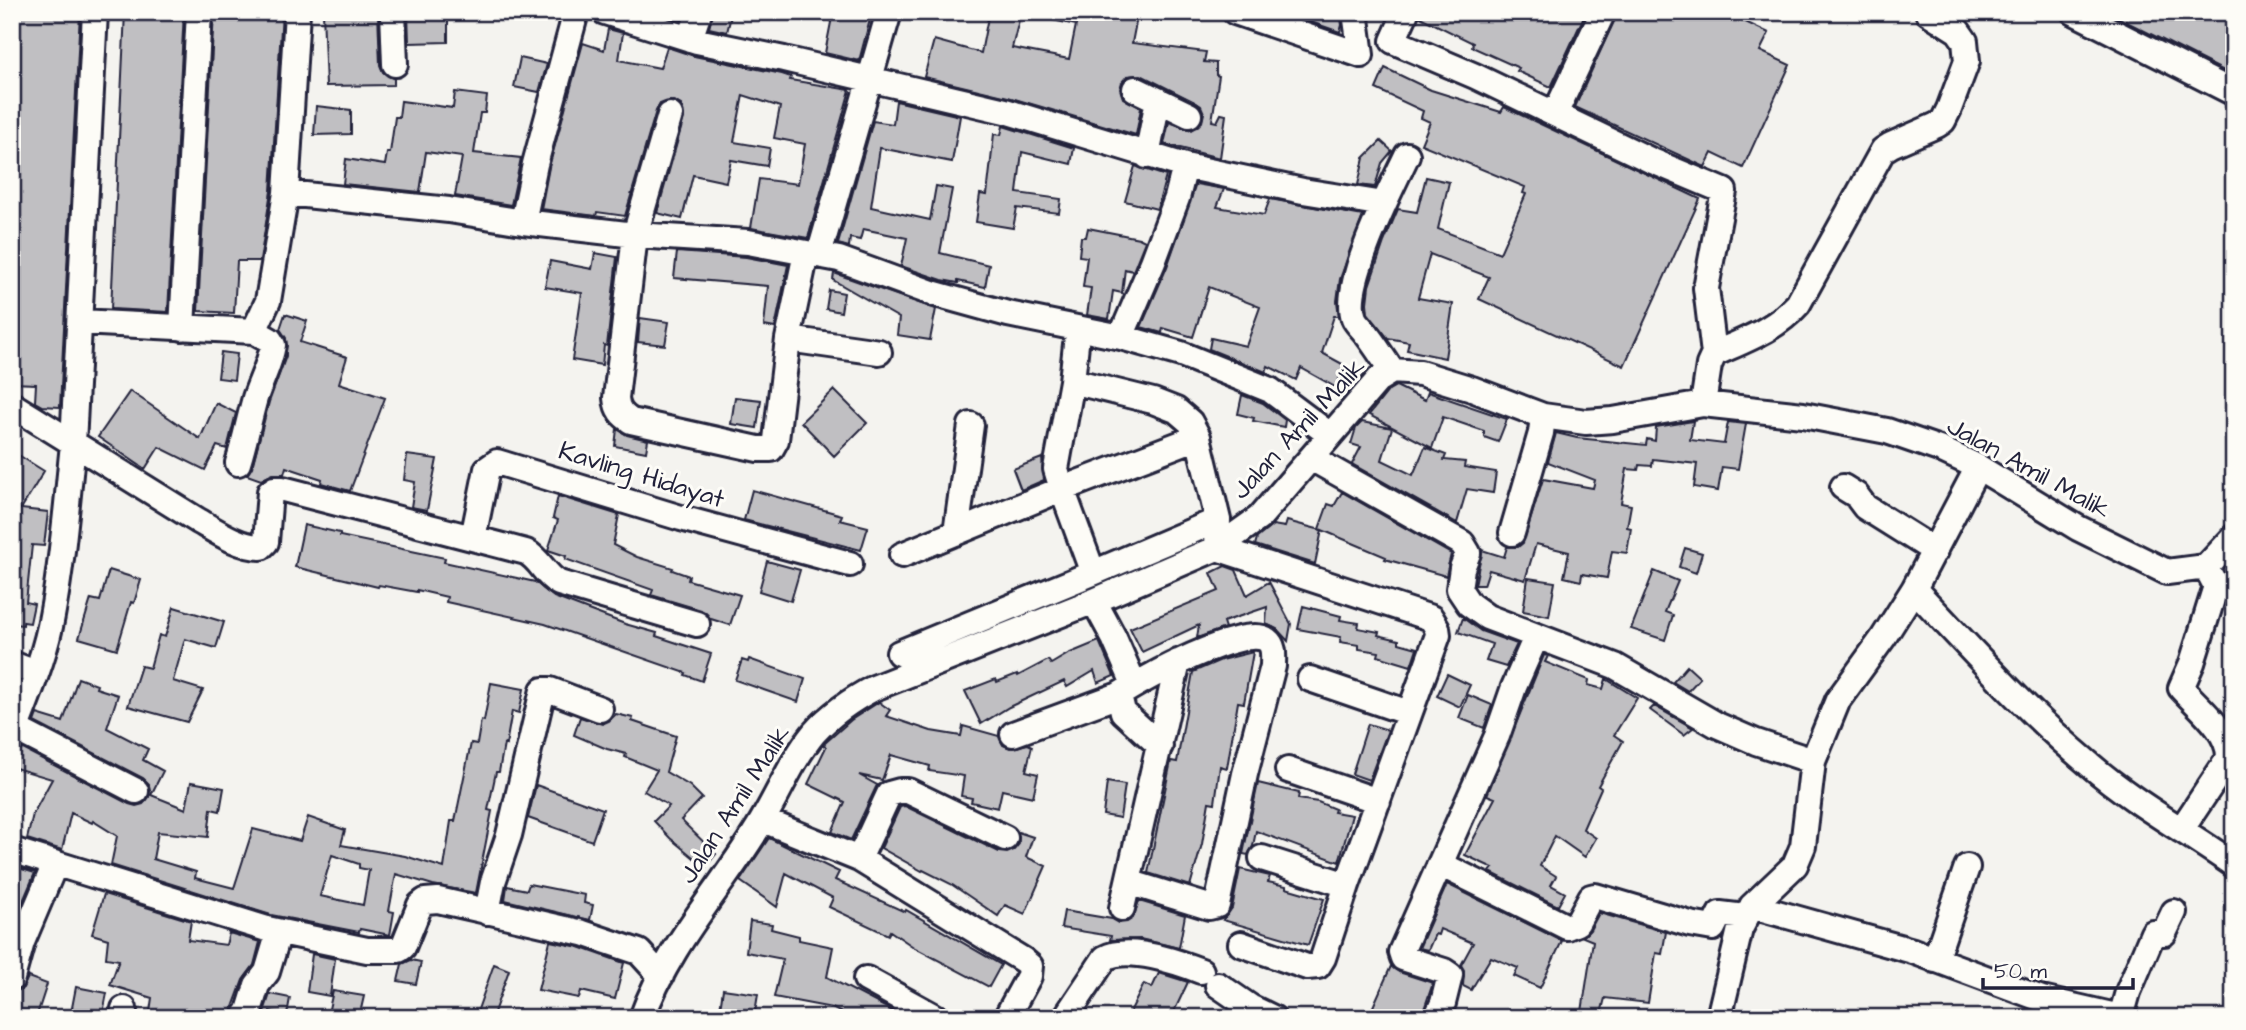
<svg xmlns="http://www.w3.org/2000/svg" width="2246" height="1030" font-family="'Architects Daughter',sans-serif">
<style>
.building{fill:#c0bfc2;stroke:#22223b;stroke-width:2;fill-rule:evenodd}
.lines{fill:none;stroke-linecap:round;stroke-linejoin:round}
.minor-casing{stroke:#22223b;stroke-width:30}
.minor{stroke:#fdfcf7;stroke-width:24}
.labels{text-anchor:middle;stroke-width:6;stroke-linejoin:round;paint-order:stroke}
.street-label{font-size:26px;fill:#22223b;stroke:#fdfcf7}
</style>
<rect width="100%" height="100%" fill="#f4f3ef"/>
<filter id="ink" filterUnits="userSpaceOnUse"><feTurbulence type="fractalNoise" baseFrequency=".0143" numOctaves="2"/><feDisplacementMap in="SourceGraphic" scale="14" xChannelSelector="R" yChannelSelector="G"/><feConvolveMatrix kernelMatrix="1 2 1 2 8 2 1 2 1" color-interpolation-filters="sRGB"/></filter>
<g filter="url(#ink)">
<!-- building -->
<path class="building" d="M20,12H80L60,407L42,406L35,402L36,384L12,383V175Z
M125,12H184L168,312L111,309Z
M214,12H282L271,191L260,261H237L234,313L198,311Z
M323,12H378L380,65L383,72L394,79V85L326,86Z
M408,12H448V42L409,43Z
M713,12H732L727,32L709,28Z
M833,12H872L859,61L825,53Z
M989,12H1021L1012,48L1069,59L1076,25L1047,19V12H1138L1132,43L1206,52L1204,62L1216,63V75L1219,76L1212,121L1217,122L1221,114L1226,115L1220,158L1164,144L1169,122L1191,130L1202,122L1204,113L1201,106L1195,102L1141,75L1127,76L1122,82L1120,89L1123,98L1141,108L1136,135L1008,97L924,77L934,40L981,53Z
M1282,12H1340L1342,25L1340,32Z
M1421,12H1586L1551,87L1517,71L1519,68L1472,47L1473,43L1420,17Z
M1618,12H1724L1769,33L1760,51L1790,65L1743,168L1712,153L1705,167L1575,107Z
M2107,12H2234V76Z
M608,29L623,33L619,60L660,68L667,47L694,56L782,74L791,77L790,80L850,90L808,238L751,228L759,179L798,184L805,144L774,138L780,107L743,95L734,142L770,148L767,166L731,160L726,182L693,175L682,219L657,213L684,118L681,105L673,101L660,104L656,111L625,216L597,212L596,216L541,209L549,167L583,43L604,50Z
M520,58L547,64L539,92L514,87Z
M1385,68L1431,90L1501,112L1504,107L1700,199L1624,366L1479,299L1489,277L1430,254L1418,298L1453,304L1445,358L1407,350L1409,342L1388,338L1368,313L1367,303L1369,286L1384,242L1398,209L1417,212L1426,177L1449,182L1438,229L1500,253L1526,194L1523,193L1525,187L1421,144L1430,122L1421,118L1423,111L1376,89Z
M455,92L487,96L485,113H480L474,153L521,158L511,205L455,196L462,157L426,152L420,192L343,184L346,159L385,165L387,153H390L395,117H399L401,101L453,108Z
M896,101L960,116L952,162L880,148L871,207L930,220L936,186L952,189L940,253L989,265L985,287L958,281V283L942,280L901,266L907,238L863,229L860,240L850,238L849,247L838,244L873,121L893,124Z
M316,106L351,110V134L314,135Z
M1003,126L1074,148L1071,164L1022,152L1017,193L1061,199L1059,213L1017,208L1013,228L976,222L980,194L987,195L994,134L1001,135Z
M1381,141L1392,151L1382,163L1375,187L1358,185L1364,158Z
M1135,166L1166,176L1157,209L1125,201Z
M1196,184L1224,189L1217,207L1264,215L1270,199L1363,216L1340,279L1337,301L1339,316H1334L1322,353L1346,366L1335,387L1301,368L1296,380L1268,366L1266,372L1209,349L1211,338L1246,346L1260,307L1209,287L1193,337L1163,328L1162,333L1141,327L1167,267Z
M1088,228L1139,238L1145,241L1133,271L1125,269L1122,293L1113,291L1109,319L1087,315L1091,288L1083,287L1087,257L1079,256L1081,237H1086Z
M677,252L746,257L788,265L775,328L764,326L768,286L674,278Z
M595,253L617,257L607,346L604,345L602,365L572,360L582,293L545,287L550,261L592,269Z
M834,273L936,309L930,340L897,335L899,318L833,280Z
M829,290L844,293L841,312L826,309Z
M285,314L307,321L300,342L347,357L339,383L385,398L350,491L321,483L322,479L286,467L284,474H273L261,480L247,475L252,467L269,402L286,356V338L280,329Z
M640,318L669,322L665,345L638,342Z
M221,352L237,354L234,380L218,378Z
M1396,386L1425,400L1428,392L1507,419L1498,442L1484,437V431L1443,417L1432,448L1369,415L1389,390Z
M834,390L867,423L834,456L801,422Z
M130,391L200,439L216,403L236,413L227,449L217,446L205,470L159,447L145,469L98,437Z
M1242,395L1263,403L1285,420L1284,427L1253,421L1254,418L1238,414Z
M735,397L761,400L757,428L731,424Z
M1693,421L1690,440L1724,444L1728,422L1746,424L1738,469L1722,467L1718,491L1694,487L1697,464L1653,459L1652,466L1639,465L1638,470L1627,469L1621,503L1631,505L1627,527L1631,528L1627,553L1612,551L1607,578L1582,574L1581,581L1564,577L1569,552L1536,544L1525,580L1489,570L1484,585H1475L1482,550L1504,557L1507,547H1518L1523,543L1543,479L1593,488L1595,480L1548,462L1556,433L1577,438L1646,445L1647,439L1655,441L1656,427Z
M1362,422L1392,428L1382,460L1413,475L1425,447L1446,455L1444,460L1465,462L1464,467L1496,472L1493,493L1467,489L1457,523L1352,464L1361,447L1351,444L1356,428Z
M617,429L627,435L648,440L646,452L615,446Z
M12,451L44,471L21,509L48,512L44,546L32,545L26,602L34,604L30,623L23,622V625L12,624Z
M407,455L437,459L427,510L411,507L415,482L404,480Z
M1042,458L1044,480L1021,490L1013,469Z
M752,490L842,515L840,520L868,527L861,550L744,520Z
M1342,492L1451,554L1446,576L1385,559L1386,557L1322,530L1315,564L1255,545L1257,538L1273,525L1285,527L1287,521L1321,530L1319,529L1328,504L1334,506Z
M558,496L619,515L613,545L637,557L673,568L672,570L689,576L688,580L740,595L730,625L711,619L701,610L651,595L653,590L565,559L566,556L548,550L558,520L553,518Z
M304,525L340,533V536L445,558L444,562L535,582L554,597L625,624L657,633L656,636L711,654L702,681L685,675L686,673L545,624L446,602L447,597L417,590V592L379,585L378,587L295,567Z
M1685,548L1702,553L1696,573L1679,567Z
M767,561L800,570L791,601L759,591Z
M1225,566L1236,570L1247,595L1269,582L1291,624L1288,641L1277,629L1266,624L1267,607L1223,622L1225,628L1197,638L1199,625L1142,652L1130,628L1219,591L1211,573Z
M109,570L141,580L134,603L131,602L117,649L79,638L91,599L100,601Z
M1654,571L1678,581L1665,612L1673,615L1665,640L1631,629Z
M1528,578L1555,582L1549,616L1523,611Z
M1303,606L1341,616L1340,620L1359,623L1358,628L1379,632L1378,635L1399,640V643L1417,648L1411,666L1378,656L1379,652L1359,649V645L1340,642L1341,637L1298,629Z
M174,607L224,622L216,648L185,639L173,681L203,690L187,722L128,706L141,666L150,668L159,635L165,637Z
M1463,618L1481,631L1517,644L1506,667L1486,661L1492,644L1458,632Z
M1099,641L1114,676L1098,683L1094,671L1067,687L1064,681L1009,707L981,724L965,691L996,679L997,682L1017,674L1018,676L1048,660L1051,664L1068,654Z
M1253,652L1244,703L1238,702L1227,768L1220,766L1215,803L1209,802L1202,844L1190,886L1148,873L1171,761L1177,762L1193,672L1221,660Z
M1544,655L1548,656L1545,662L1589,680L1588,685L1603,689L1606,679L1637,698L1614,735L1623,741L1598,786L1601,788L1583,829L1596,838L1585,857L1555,836L1540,866L1556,876L1551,885L1565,893L1558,906L1490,872L1493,868L1465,855L1495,798L1487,795Z
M749,659L805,679L798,702L735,680L742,660L748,662Z
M1687,666L1700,678L1688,691L1673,682Z
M1447,674L1470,685L1460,707L1437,696Z
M78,678L97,685L96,688L118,695L107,728L148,749L143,760L163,771L151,795L186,809L191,782L224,788L220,811L211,809L208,837L158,832L153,859L196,872L195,878L234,888L253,829L300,841L308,817L345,830L341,845L405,856L444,868L451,821H455L471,743L477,744L481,720L484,721L491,683L524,689L519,713L512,711L506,745L504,744L499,772H496L488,810L492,811L476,893L433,885L396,874L389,911L394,912L390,935L360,929L359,932L271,915L111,865L117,836L93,821L92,823L71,813L62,850L27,839L33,814L52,779L12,767V754L23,749L129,804L136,806L143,804L149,797V784L143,778L34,722L37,714L63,722ZM332,855L359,864V868L369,870L363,905L320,896Z
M1468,695L1492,705L1484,728L1459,718Z
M879,702L890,710L886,716L931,731L961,736L963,726L999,736L1003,745L1010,748L1028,744L1032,746L1026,771L1038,774L1033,797L1002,790L998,808L971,802L972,798L961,796L964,776L929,771L930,766L891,755L882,780L859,775L877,785L851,840L832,832L845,802L808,784L826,747L823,745L825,743L851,720Z
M1654,706L1693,728L1684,735L1650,710Z
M616,714L633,718L632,721L676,736L666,772L690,786L702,798L681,820L716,854L705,867L670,838L654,821L669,806L644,791L657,770L625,757L626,754L607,749L574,735L580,717L602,724L609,721Z
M1368,724L1388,730L1369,780L1352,774Z
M1107,782L1125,785L1120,818L1103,815Z
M1258,783L1299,793L1298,799L1318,802L1335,809L1334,812L1352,815L1339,862L1256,831L1253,846L1248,855L1243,854Z
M536,785L603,809L592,841L528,818Z
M905,806L999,852L1007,853L1014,850L1019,844L1018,832L1033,837L1026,857L1046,866L1025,914L1005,905L998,916L951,884L923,870L922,871L881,848L900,807Z
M769,838L839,872L835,880L905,912L906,910L1001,965L989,987L915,948L890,931L888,935L829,907L833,898L786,873L777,907L740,881Z
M15,867L35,873L12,927V875Z
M1240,869L1270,876L1268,882L1286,886V888L1324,899L1308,945L1223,920L1232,908Z
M529,884L585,895L584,903L593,905L590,920L505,900L507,886L527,890Z
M1447,884L1562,941L1540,988L1514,976L1518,968L1491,957L1471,990L1463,986L1464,970L1461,965L1473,943L1440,929L1438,935L1435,934L1428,950L1419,948Z
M104,894L191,921L188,940L226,945L229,933L260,942L254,965L243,980L229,1018H149L152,998L110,985L119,960L106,958L108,939L92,934Z
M1139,901L1185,915L1179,948L1140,939L1110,940L1111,936L1061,928L1064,911L1112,919L1119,923L1127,922L1133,918Z
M1599,913L1666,932L1662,954L1656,953L1648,1003L1605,998L1600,1018H1581L1593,941L1583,937L1590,930Z
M750,921L772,924L771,929L799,936V940L833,947L827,977L906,1018H851L832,1008L774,997L783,959L746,952Z
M550,941L579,947L624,963L615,999L581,991L579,998L538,990Z
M312,954L335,959L330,996L307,992Z
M411,960L421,962L416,984L398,981L402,964Z
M494,964L509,970L492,1018H475Z
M1391,966L1399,972L1433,983L1421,1018H1368Z
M1159,973L1188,982L1171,1018H1127L1144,984L1152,988Z
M28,977L47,984L36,1018H12L13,992L23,988Z
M76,987L107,993L102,1018H70Z
M723,989L758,994L755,1013L720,1009Z
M333,991L364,996L359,1018H327Z
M270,994L290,998L287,1015L270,1011L269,1018H262Z"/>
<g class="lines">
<!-- minor casing -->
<g class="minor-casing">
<path id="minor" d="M393,12L395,64
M605,12L697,41L784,59L1005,111L1185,166L1177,198L1153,262L1121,337
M1235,12L1361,55L1355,12
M1406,12L1393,41L1475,76L1650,160L1724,191L1706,288L1714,354
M2074,12L2234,93
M690,39L699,12
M1135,89L1189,115
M1555,114L1603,12
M670,115L635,235L616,398C617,410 622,415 631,421L758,449H771L776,440L788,339L806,253
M1147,156L1158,100
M1185,166L1303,191L1384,204
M286,193L449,210L523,222L635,235L748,242L839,259L932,293L1008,314L1121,337L1181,354L1270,390L1330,435
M523,222L535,164L576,12
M819,255L889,12
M80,322L254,331L268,301L286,193L297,12
M182,328L199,12
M788,339L879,352
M1076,344L1072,381L1153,401L1176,410L1190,422L1198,437L1218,520L1217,548L1431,618L1437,628L1438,635L1347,885L1323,958L1318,966L1307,967L1241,944
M1392,371C1383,358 1374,343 1364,331C1360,326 1356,323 1354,318C1341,285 1392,187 1407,155
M1703,404L1709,365L1714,354C1745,340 1775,330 1798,304L1883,150L1891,145L1937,125L1943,121L1949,109L1967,61L1965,41L1958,31L1928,12
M12,405L197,520C216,531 239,547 261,547L266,542L270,492L274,489H283L526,552C541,560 544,575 559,583L697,624
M1198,437L1062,489L1093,573L1218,520
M1311,458L1462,543L1468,553L1462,568L1459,589L1469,604L1487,617L1615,666L1717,725L1756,742L1813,761
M238,463C245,441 249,419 255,398C261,380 270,364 273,345L270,340L254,331
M1843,487L1856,495L1865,507L1935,551
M956,533L971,425
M1512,533L1541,433L1543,416
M473,538L487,469L497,462L681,518L850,564
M902,555L1062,489L1056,469L1072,381
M1914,589C1971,649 2026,711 2089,764C2134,803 2186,831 2234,865
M1094,601L1114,638L1134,684
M899,653L1093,573
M12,664L36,673
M1310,679L1409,713
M16,729L136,791
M1013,734L1119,695
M12,739C26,699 45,658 52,616C63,559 67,501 73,444L95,12
M1288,770L1378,801
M763,820L859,859L1023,960L1030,966L1029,976L1006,1018
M2181,830L2229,758C2230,731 2198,707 2181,688L2192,663L2216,586L2206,567
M12,850L267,929L367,950H399L403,947L420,905L425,901L438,900L583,933L639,952L661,976
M1262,858L1347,885
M859,859L889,794L900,791H908L1005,838
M1440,864L1567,927L1577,923L1591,897L1595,896L1690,924L1713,928L1720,914L1745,917
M1128,882L1209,907L1217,905L1245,774L1273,666C1273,657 1275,646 1267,640C1245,623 1141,680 1119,695L1123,712L1160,746
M1752,906L1913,951L2042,999L2125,1018
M1122,908L1178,662
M487,912L493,882L509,835L543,690H550L600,709
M1935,960L1967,867
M12,978L22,942L55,864
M866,979L937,1018
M1218,985L1250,1007L1273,1018
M2121,1017L2128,992L2153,933H2164L2174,912
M122,1018L124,1009
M244,1018L249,1011L257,985L267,972L279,932
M642,1018C668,944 723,887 762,821C780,791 792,760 814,733C831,714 851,700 874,688L1094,601L1217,548L1259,518L1379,379L1392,371L1420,373L1472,389L1543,416L1586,422L1613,420L1703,404L1803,415L1887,431L1942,450L1978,467L2078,528L2167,572L2206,567L2234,537
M1065,1018L1105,958C1128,945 1178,962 1201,971
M1436,1018L1443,1003L1450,975L1444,971L1403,958L1401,952L1497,736L1514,687L1536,637
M1719,1018L1740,929L1752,906L1795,865L1803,846L1813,761L1838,700L1883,638L1914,589L1978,467"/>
</g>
<!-- minor -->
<use href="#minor" class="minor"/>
</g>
</g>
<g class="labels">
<!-- street labels -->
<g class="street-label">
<text transform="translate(1298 428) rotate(-47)" y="9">Jalan Amil Malik</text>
<text transform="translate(2029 467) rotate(29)" y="9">Jalan Amil Malik</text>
<text transform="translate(642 474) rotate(17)" y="9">Kavling Hidayat</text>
<text transform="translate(734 804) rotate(-57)" y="9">Jalan Amil Malik</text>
</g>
</g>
<!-- margin -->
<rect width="2246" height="1030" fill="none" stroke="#fdfcf7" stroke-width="42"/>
<rect x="21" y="21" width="2204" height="988" fill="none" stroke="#22223b" stroke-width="2.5" filter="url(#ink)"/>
<!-- scale -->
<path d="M1983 978v10h150v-10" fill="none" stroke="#22223b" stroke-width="3.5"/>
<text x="1994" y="978" font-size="21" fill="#22223b" stroke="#fdfcf7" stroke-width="5" paint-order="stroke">50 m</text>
</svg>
